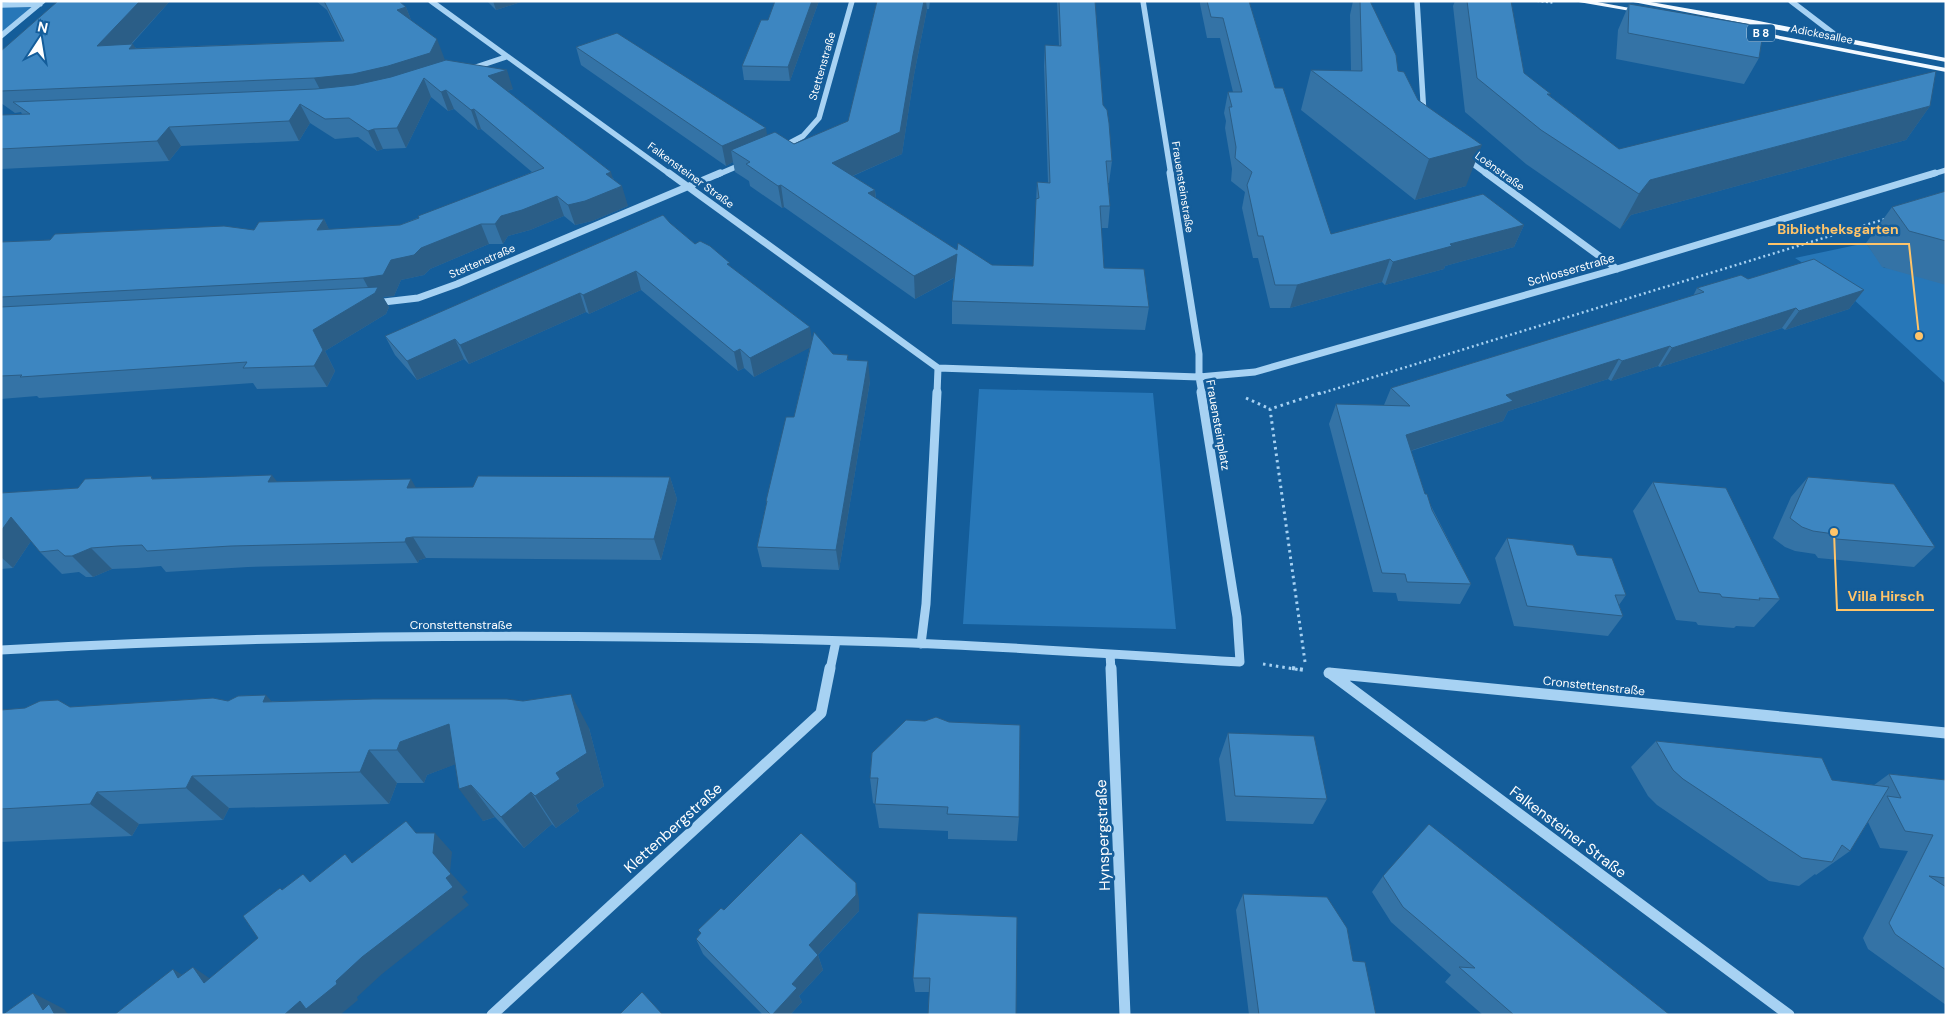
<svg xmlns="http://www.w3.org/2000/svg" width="1947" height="1016" font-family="'DM Sans',sans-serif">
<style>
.green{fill:#2777b8}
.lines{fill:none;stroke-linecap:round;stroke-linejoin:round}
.path-far3{stroke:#a7d2f3;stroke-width:2;stroke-dasharray:2 2.5;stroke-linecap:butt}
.path-far2{stroke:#a7d2f3;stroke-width:2.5;stroke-dasharray:2 3;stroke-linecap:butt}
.path-far1{stroke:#a7d2f3;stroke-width:3;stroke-dasharray:2.5 4;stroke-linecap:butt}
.path{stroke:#a7d2f3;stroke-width:4;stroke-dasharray:3 5;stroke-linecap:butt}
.minor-far3{stroke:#a7d2f3;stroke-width:5.5}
.minor-far2{stroke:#a7d2f3;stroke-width:7}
.minor-far1{stroke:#a7d2f3;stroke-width:9}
.minor{stroke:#a7d2f3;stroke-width:11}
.major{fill:#f3f9ff;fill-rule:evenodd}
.wall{fill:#3473a6}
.shaded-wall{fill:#2b5e87}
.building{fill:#3d86c1;stroke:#2b5e87}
.labels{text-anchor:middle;stroke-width:5;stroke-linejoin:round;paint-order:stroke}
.shield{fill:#145d9a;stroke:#b8cee1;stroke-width:1}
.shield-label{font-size:11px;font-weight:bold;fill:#fff}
.far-street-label{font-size:11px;fill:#fff;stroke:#145d9a}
.street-label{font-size:12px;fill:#fff;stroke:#145d9a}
.near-street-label{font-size:15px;fill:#fff;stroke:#145d9a}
.leader{fill:none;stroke:#ffc469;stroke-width:2}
.callout-dot{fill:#ffc469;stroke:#145d9a;stroke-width:2}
.callout-label{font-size:14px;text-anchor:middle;font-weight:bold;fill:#ffc469;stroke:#145d9a;stroke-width:5;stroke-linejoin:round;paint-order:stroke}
</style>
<rect width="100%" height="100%" fill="#145d9a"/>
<!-- green -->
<path class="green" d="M1,1H39L1,34Z
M1866,243L1884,268L1946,269V384L1840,287L1795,258Z
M979,389L1153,393L1176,629L963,624Z"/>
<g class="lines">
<!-- path-far3 -->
<path class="path-far3" d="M1537,1L1554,3"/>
<!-- path-far2 -->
<path class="path-far2" d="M1319,394L1885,219"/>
<!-- path-far1 -->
<path class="path-far1" d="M1246,398L1270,409
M1305,662L1270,409L1323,392
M1263,664L1301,670"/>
<!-- path -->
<path class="path" d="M1292,668L1304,670"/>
<!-- minor-far3 -->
<path class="minor-far3" d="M431,1L671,175
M1143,1L1171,175
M1417,1L1424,116
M1791,1L1842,40
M1,5L40,4
M1,36L43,1
M470,69L506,57
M782,147L803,136L819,118L852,1
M1465,158L1488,175
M717,175L745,163
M1930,175L1946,170"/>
<!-- minor-far2 -->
<path class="minor-far2" d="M669,173L938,368
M1170,173L1199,354V377L1255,372L1617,269L1935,173
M1486,173L1617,269
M375,303L418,298L457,284L720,173
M938,368L1199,377L1202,394
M937,394L938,368"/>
<!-- minor-far1 -->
<path class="minor-far1" d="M921,644L926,604L937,392
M1,650C296,633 590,633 885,642C1004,646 1122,655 1240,662L1237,617L1201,392
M1110,654L1111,670
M830,670L836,641"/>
<!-- minor -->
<path class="minor" d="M1111,668L1125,1015
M1329,673L1946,733
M1330,673L1789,1015
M492,1015L821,713L830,668"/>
<!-- major -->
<path class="major" d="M1573,1H1592L1646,11L1642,13Z
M1628,1H1645L1759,21L1946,58V62Z
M1745,29L1946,68V72L1748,33H1745Z"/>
</g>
<!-- wall -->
<path class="wall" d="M58,1H170L131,45L136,48L342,41L327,10L316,1H399L406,7L411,20L445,61L513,89L507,91L613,178L628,206L592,221L575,225L564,216L530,230L508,236L503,244H489L430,269L424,275L401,280L394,296L383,297L389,307L386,314L325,351L335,371L327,387L257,389L253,383L39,398L37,396L1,399V242L254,230L324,219L329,230L400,225L532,172L481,129L478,130L454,109L448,111L431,97L406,148L383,149L377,151L358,137L335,139L310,123L299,141L181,146L169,161L1,169V115L22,114L21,112L15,113L1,103V51Z
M487,1H524L496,10Z
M819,1L790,81L744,80L742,66L768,20Z
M877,1H930L929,9H927L914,75L902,154L853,176L875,190L876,198L957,250L992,265L1033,266L1037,182L1048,183L1044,66L1045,45L1059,46L1057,1H1095L1103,105L1112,161L1109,183H1108L1110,206L1108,228H1101L1104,268L1149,307L1145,330L952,324V301L954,278L915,299L784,207L782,208L750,186L749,181L735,172L733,162L726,166L581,65L576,47L767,135L794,144L848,121Z
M1200,1H1249L1275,88L1331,234L1524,225L1514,247L1445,266L1444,269L1385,285L1382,282L1290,308H1270L1258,258H1253L1242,208L1245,192L1231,181L1232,169L1225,128L1226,121L1224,113L1228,92H1233L1220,38H1207L1200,4Z
M1353,1H1370L1398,71L1418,100L1466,186L1415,200L1301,110L1311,70L1351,71L1350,15Z
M1455,1H1511L1524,73L1550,96L1619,149L1930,106L1906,140L1631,215L1620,229L1526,164L1465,112L1453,6Z
M1629,4L1759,58L1744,84L1616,59L1618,30Z
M1946,191V285L1882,267L1866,243L1892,207Z
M670,223L695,244L731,267L812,341L833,354L848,355V360L870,381L839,570L762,567L757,547L766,505V501L794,417L810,347L754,377L744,368L738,371L641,290L589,314L586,312L469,364L464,359L417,380L395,355L385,336Z
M1748,279L1864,290L1849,309L1785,330L1782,328L1660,367L1658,366L1611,381L1608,379L1508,411L1503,421L1411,451L1425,494L1471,584L1460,604L1398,601L1396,593L1373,592L1329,424L1336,404L1384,405L1391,388L1693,296L1697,288Z
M151,476L153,479L277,482L416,488L473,487L670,477L677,499L661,560L426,558L419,560L418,563L248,567L166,572L161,566L137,568L112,569L93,577H86L79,572L62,574L40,552L31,541L13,568L1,569V493L78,488Z
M1808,477L1935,547L1914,567L1818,558L1815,554L1795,551L1785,547L1773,538L1791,497Z
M1653,482L1780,599L1754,627L1736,626L1734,628L1698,625L1696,622L1676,620L1633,511Z
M1507,538L1577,555L1626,595L1619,605L1623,616L1608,636L1514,626L1495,558Z
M228,701H271L589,728L604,786L576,805L579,811L556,828L552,824L524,848L495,817L483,821L455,764L427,775L424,783H397L389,804L229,808L223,820L139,824L132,836L1,842V710Z
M1228,733L1327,799L1313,824L1226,821L1219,759Z
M1656,741L1832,780L1874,785L1889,774L1946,780V1005L1868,949L1863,938L1908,851L1880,848L1868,822L1850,851L1816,875L1815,874L1799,886L1769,881L1657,805L1648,796L1631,767Z
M872,753L1019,817L1017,841L948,839V831L879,828L875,804L873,803L870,778Z
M1383,876L1670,1015H1483L1445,982L1451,975L1391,922L1372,892Z
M1243,894L1353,961L1376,1015H1249L1236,910Z
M859,899V911L818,955L823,970L799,996L802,1002L790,1015H763L703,954L696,939L701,934L698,930L724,910Z
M918,913L1016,1015L929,992H915L913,978Z"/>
<!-- shaded-wall -->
<path class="shaded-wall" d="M140,1H170L110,67L97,46Z
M493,1H524L496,10Z
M812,1H819L790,81L788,67Z
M924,1H926L927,9L914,75L902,154L834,184L832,163L913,55Z
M406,7L414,28L397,10Z
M437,39L445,60L424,79L431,97L406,148L397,128L325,99L314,78Z
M133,44L146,66L129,49Z
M507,70L513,89L495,95L488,76Z
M446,90L454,109L448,111L441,92Z
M300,104L310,123L299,141L289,121Z
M1930,106L1906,140L1631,215L1620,229L1639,194L1650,180Z
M474,109L481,129L478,130L471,110Z
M169,127L181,146L169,161L157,141Z
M766,128L769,147L731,150L733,162L726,166L722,146Z
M374,129L383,149L377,151L368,131Z
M1482,145L1466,186L1415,200L1429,159Z
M611,172L616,189L622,186L628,206L592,221L575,225L568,205L606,174Z
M781,185L784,207L782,208L778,186Z
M875,190L877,212L868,193Z
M557,196L564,216L530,230L508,236L503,244L495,224L501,216Z
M324,219L334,239L317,230Z
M481,224L489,244L430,269L424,275L401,280L394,296L383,297L389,307L386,314L325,351L335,371L327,387L314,366L313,330L372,295L363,278L391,260Z
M1524,225L1514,247L1445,266L1444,269L1385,285L1393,262L1450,244Z
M957,254V276L915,299L914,276Z
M1390,259L1382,282L1290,308L1297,285Z
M636,271L641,290L589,314L583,295Z
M1864,290L1849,309L1785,330L1799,311Z
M580,293L586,312L469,364L460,345Z
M1796,308L1782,328L1660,367L1672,348Z
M810,327L813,346L754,377L750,358Z
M455,339L464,359L417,380L407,361Z
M1670,346L1658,366L1611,381L1622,361Z
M740,349L744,368L738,371L734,352Z
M1619,359L1608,379L1508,411L1503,421L1397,455L1406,435L1506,395Z
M868,361L870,381L839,570L836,550Z
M272,475L288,496L268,482Z
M670,477L677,499L661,560L654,539Z
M411,479L423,500L407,488Z
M11,517L33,538L13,568L1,557V531Z
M413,537L426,558L419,560L418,563L405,542L406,538Z
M91,548L112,569L93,577L72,556Z
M571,694L589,728L604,786L576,805L579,811L556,828L535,796L556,773Z
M266,695L297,729L263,702Z
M449,724L472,758L427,775L424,783L397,750L400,742Z
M369,750L397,783L389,804L360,772Z
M192,776L229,808L223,820L186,788Z
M471,785L495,817L483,821L459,789Z
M97,792L139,824L132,836L90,804Z
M531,792L552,824L524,848L501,817Z
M435,833L452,852L450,872L468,892L462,897L469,905L382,974L357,997L358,1000L340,1015H284L300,1001L336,981L446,878L433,853Z
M856,883L859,899V911L813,960L809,945Z
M818,955L823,970L799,996L802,1002L790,1015H772L792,984Z
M193,967L218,984L204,983Z
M173,969L200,986L178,978Z
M33,993L64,1009L67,1013L70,1015H53L43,1010Z"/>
<!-- building -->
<path class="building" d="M58,1H140L97,46L133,44L129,49L344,41L324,1H399L406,7L397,10L437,39L430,53L388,66L353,74L314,78L1,91V51Z
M775,1H812L788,67L742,66L761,20H768Z
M877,1H924L913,55L900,132L832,163L875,190L868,193L957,250L958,243L992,265L1033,266L1036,199L1039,198L1037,182L1050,183L1045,45L1061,46L1059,1H1095L1103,105L1107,110L1109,123L1112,161H1106L1110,206H1100L1104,268L1144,269L1149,307L952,301L957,254L914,276L781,185L778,186L746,164L750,162L731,150L775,132L794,144L848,121Z
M1207,1H1249L1275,88H1283L1331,234L1483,194L1524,225L1450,244L1452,246L1393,262L1390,259L1297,285H1275L1263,236H1258L1247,185L1252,172L1235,158L1236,147L1229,107H1232L1228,92H1242L1223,18L1211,17Z
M1360,1H1370L1396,55L1398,71L1404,72L1418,100L1482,145L1429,159L1311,70L1362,71Z
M1467,1H1511L1524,73L1551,94H1547L1619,149L1936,71L1930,106L1650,180L1639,194L1541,130L1477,78Z
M1629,4L1764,27L1759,58L1628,33Z
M617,33L766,128L722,146L576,47Z
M446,60L507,70L488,76L611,172L606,174L622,186L585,201L568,205L557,196L522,210L501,216L495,224H481L421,248L414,255L391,260L383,275L363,278L1,297V242L50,240L55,234L224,226L254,230L259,222L302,220L324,219L317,230L400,225L419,218L418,216L544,168L474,109L471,110L446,90L441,92L424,78L397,128L374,129L368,131L349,118L325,119L300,104L289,121L169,127L157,141L1,149V115L30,114L13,102L316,89L355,85L391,77Z
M1946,191V241L1909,231L1892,207Z
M663,215L670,223L695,244L700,241L710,246L730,263L727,264L810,327L750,358L740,349L734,352L636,271L583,295L580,293L460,345L455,339L407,361L385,336Z
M1814,259L1864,290L1799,311L1796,308L1672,348L1670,346L1622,361L1619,359L1506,395L1513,401L1406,435L1425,494H1427L1432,510L1471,584L1407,582L1405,574L1382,573L1336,404L1410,406L1391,388L1704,292L1697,288L1741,275L1748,279Z
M378,287L375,293L313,330L323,350L314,366L243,368L247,362L20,377L22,375L1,376V307Z
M814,332L833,354L848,355L847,360L868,361L836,550L757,547L767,501H766L786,417H794Z
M272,475L268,482L411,479L407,488L473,487L478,476L670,477L654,539L413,537L406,538L405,542L231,546L147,551L142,545L118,546L91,548L72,556H65L58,550L40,552L11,517L1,531V493L78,488L85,479L151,476L152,479Z
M1808,477L1894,484L1935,547L1836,539L1834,534L1813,531L1802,527L1790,518Z
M1653,482L1726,488L1780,599L1759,598L1760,600L1722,597L1720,594L1699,592Z
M1507,538L1573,545L1577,555L1612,558L1626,595H1615L1623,616L1527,606Z
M571,694L587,753L556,773L560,779L535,796L531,792L501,817L471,785L459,789L449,724L400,742L397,750H369L360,772L192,776L186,788L97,792L90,804L1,809V710L25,708L40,701L58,700L70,707L213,698L228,701L238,696L266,695L263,702L373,699H507L523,701Z
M936,717L949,722L1020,725L1019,817L947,814L948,807L875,804L878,778H870L872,753L906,720L925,721Z
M1228,733L1314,736L1327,799L1235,796Z
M1656,741L1822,758L1832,780L1889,787L1850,851L1842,845L1832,862L1802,858L1683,779L1673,770Z
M1889,774L1946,780V878L1929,876L1946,887V970L1895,934L1889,923L1933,835L1905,831L1887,796L1901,798Z
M406,821L416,833H435L433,853L451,874L446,878L453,887L362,957L336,981L337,984L306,1009L300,1001L284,1015H114L173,969L178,978L193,967L204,983L258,938L243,916L280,888L282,890L303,874L310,882L345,854L352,863Z
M1429,824L1670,1015H1514L1459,967L1475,968L1403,907L1383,876Z
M801,833L856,883V895L809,945L818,955L792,984L797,988L772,1015H771L696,939L701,933L698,930L721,908L724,910Z
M1243,894L1327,897L1347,928L1353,961L1365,962L1376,1015H1259Z
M918,913L1017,917L1016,1015H928L930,978H913Z
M642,992L663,1015H619Z
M33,993L43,1010L49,1004L55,1015H2Z"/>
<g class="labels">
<!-- shield labels -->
<rect class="shield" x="1747" y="24.5" width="28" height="17" rx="4"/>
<g class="shield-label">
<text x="1761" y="37">B 8</text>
</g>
<!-- far-street labels -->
<g class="far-street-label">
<text transform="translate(1822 34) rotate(11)" y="4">Adickesallee</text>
<text transform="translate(822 66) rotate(-74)" y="4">Stettenstraße</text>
<text transform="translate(1500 171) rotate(36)" y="4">Loënstraße</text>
<text transform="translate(691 175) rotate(36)" y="4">Falkensteiner Straße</text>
<text transform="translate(1183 187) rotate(81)" y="4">Frauensteinstraße</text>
<text transform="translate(482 261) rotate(-23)" y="4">Stettenstraße</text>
</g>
<!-- street labels -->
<g class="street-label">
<text transform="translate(1571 270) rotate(-16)" y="4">Schlosserstraße</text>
<text transform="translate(1218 425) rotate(80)" y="4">Frauensteinplatz</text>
<text x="461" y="629">Cronstettenstraße</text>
<text transform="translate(1594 686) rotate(6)" y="4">Cronstettenstraße</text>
</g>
<!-- near-street labels -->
<g class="near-street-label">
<text transform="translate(673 828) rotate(-42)" y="5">Klettenbergstraße</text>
<text transform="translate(1568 832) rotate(37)" y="5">Falkensteiner Straße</text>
<text transform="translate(1103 835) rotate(-92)" y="5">Hynspergstraße</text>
</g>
</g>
<!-- callouts -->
<path class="leader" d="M1919 336L1909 244H1768M1834 532L1837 610H1934"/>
<g class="callout-dot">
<circle cx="1919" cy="336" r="5"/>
<circle cx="1834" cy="532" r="5"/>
</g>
<g class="callout-label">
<text x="1838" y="234">Bibliotheksgarten</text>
<text x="1886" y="601">Villa Hirsch</text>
</g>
<!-- border -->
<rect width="1947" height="1016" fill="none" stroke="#ffffff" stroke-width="5"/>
<!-- north arrow -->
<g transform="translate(40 40) rotate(12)" stroke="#145d9a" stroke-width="4" paint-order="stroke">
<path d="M0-4L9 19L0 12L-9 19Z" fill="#ffffff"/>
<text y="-8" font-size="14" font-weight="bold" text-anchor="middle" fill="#ffffff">N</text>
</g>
</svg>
